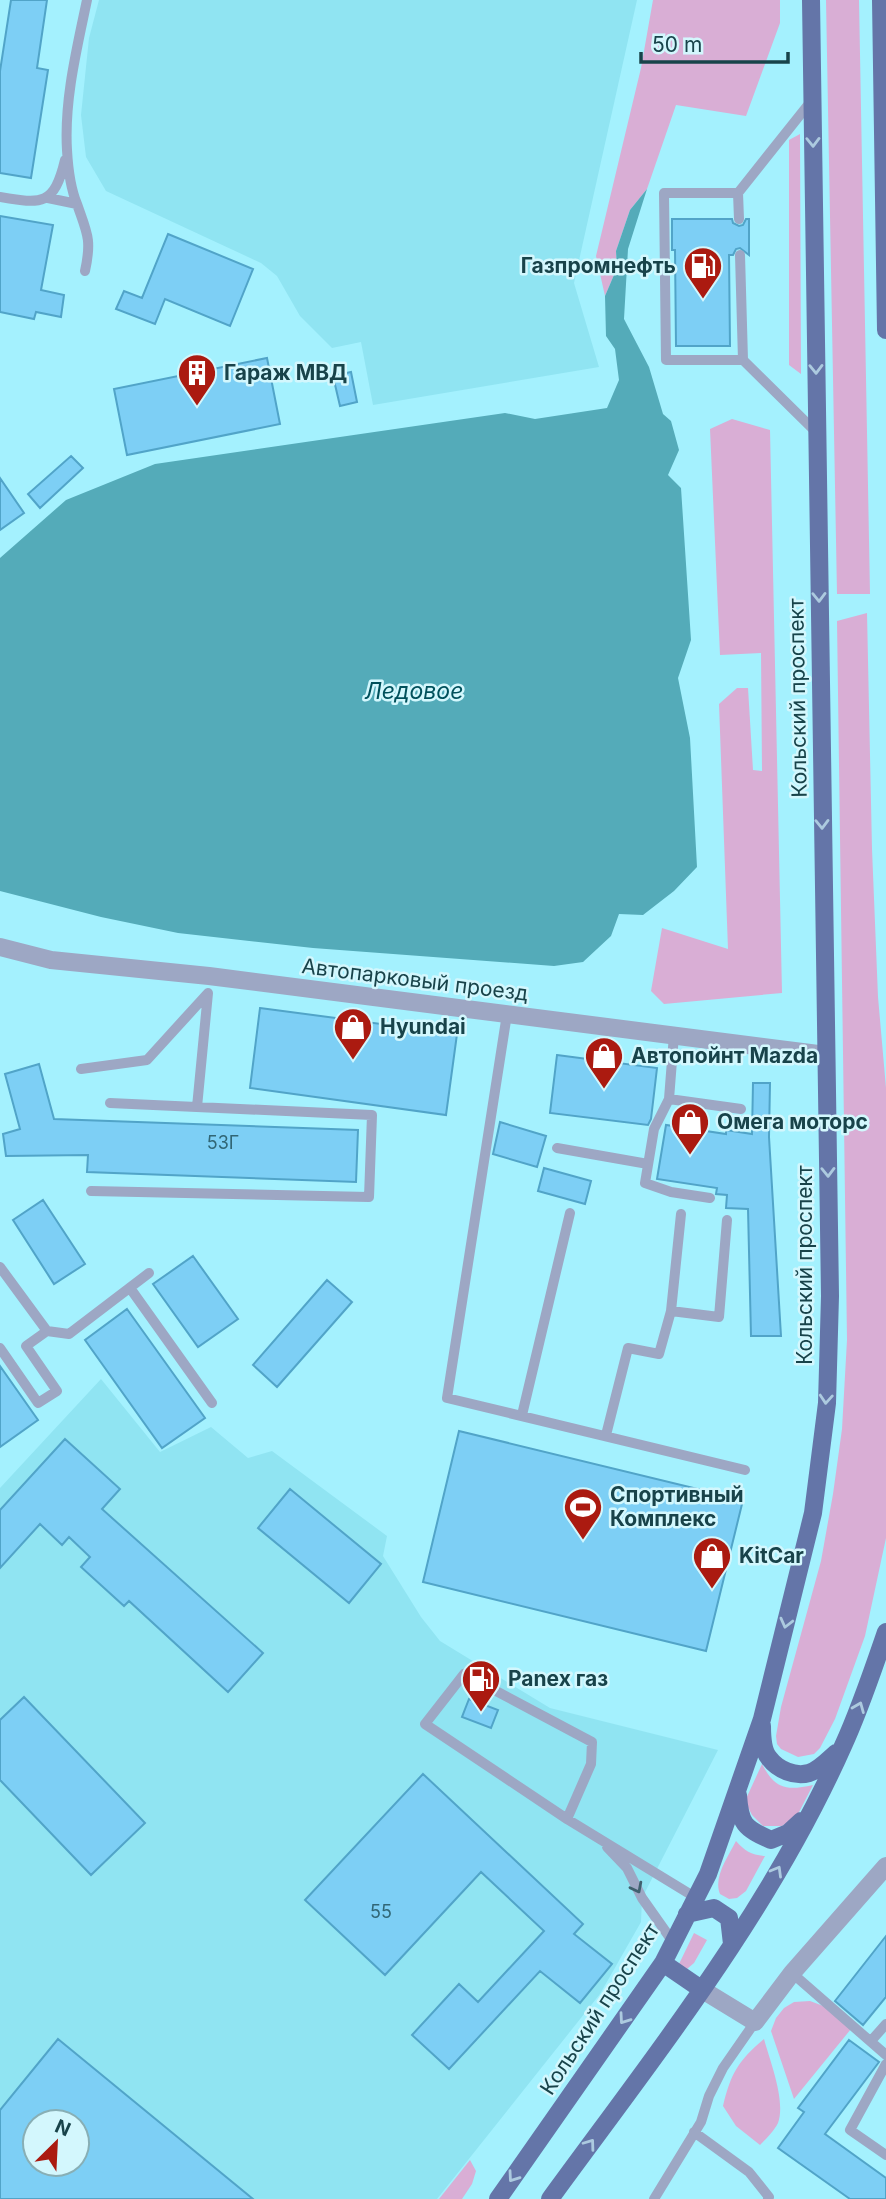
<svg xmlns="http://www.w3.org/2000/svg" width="886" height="2199" font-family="Inter,sans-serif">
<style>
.built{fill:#90e4f2;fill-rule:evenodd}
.green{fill:#d9aed5}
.water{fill:#54abb9}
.building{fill:#7dcff5;stroke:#51a4c8;stroke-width:2;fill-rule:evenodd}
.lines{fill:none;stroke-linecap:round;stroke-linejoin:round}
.lane{stroke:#9da7c4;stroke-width:10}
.street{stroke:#9da7c4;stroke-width:18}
.primary{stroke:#6475a8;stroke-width:18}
.oneway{stroke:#accadf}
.oneway2{stroke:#40616f}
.labels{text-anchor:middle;stroke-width:5;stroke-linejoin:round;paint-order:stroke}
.number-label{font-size:18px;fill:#316675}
.poi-label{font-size:21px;font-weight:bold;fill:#18434a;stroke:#d3f7fd;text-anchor:start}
.street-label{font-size:21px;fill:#18434a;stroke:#d3f7fd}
.water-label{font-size:23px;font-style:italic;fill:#00505b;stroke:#d3f7fd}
</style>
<rect width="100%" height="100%" fill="#a4f1fe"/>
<!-- built -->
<path class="built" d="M99,0H637L574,283L599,367L373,405L361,342L332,348L300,316L277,276L261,263L106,191L86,157L81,115L89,38Z
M101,1379L160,1452L211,1427L248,1458L272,1451L387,1536L383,1556L421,1617L440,1641L550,1708L718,1750L642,1898L641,1922L600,1994L437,2199H0V1488ZM35,2122H77V2164H35Z"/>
<!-- green -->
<path class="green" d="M653,0H780V23L746,116L676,105L647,189L630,210L616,251L617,268L605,296L596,256L641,68Z
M826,0H859L870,594H837Z
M800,134L801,374L789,365V140Z
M732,419L770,430L782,993L664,1004L651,991L662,928L728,949L719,704L737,688H748L753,770L762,771L761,653L720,655L710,429Z
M867,613L872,849L878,997L886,1088V1538L865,1636L835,1719L820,1748L814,1754L798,1757L781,1749L777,1744L776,1736L781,1707L821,1561L833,1494L842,1429L847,1340L837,621Z
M762,1764C775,1789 786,1791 813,1785L797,1816L782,1826H763L752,1815L745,1801Z
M736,1841C745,1851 751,1855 765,1856L746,1891L737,1898L729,1899L720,1894C713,1877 728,1857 736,1841Z
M694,1933L707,1940L694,1963L687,1969L679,1964Z
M810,2001L826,2007L851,2029L794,2099L771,2031L776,2018L784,2008L794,2002Z
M764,2039C770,2061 786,2101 778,2123C774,2131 766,2139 760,2145L736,2126L723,2106C731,2073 738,2061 764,2039Z
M470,2160L476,2171L472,2184L462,2199H439Z"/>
<!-- water -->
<path class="water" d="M647,189L628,249L624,319L649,367L663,414L671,421L679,450L668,475L681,488L691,640L678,678L690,738L697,867L674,891L643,915L619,914L611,936L583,962L554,966L313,948L178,933L101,917L0,891V558L66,500L155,464L505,413L535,419L607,408L619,380L615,349L606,336L605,296L617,268L616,251L630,210Z"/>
<!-- building -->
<path class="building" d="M11,0H47L37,68L48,70L31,178L0,173V71Z
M0,216L53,225L41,290L64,295L61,317L36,312L34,319L0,312Z
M672,219H732L733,223L739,226L743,225L746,219H749V255L740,248L736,249L733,255H729L730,346H676L675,250H672Z
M168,234L253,269L230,326L165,299L155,324L116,309L124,291L142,298Z
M267,358L280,424L127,455L114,389Z
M351,372L357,402L340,406L333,376Z
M71,456L83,468L40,508L28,494Z
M0,478L24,513L0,530Z
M260,1008L457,1034L446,1115L250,1088Z
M557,1055L657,1068L651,1119L648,1125L550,1113Z
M39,1064L54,1119L358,1130L356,1182L87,1172L88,1155L6,1156L3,1134L20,1129L5,1074Z
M753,1083H770L769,1137L781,1336H751L748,1209L726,1208L727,1195L716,1194L717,1188L657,1179L666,1125L726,1134V1130L752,1134Z
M500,1122L546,1136L537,1167L493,1154Z
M544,1168L591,1181L585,1204L538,1191Z
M43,1200L85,1264L54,1284L13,1220Z
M193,1256L238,1319L198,1347L153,1284Z
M327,1280L352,1302L277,1387L253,1365Z
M127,1309L205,1418L162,1448L85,1340Z
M0,1366L38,1420L0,1447Z
M459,1431L743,1500L706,1651L423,1582Z
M65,1439L120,1489L102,1509L263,1653L228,1692L129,1601L124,1606L81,1567L90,1557L69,1537L62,1545L40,1524L0,1568V1510Z
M290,1489L381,1564L349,1603L258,1528Z
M24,1697L145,1823L91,1875L0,1780V1720Z
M469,1699L498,1710L491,1728L462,1717Z
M423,1774L583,1924L574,1934L612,1964L580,2003L540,1971L449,2069L412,2035L459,1984L478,2002L544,1931L481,1872L385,1975L305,1900Z
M886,1936V1997L863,2025L835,2001Z
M58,2039L253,2199H0V2110ZM35,2122H77V2164H35Z
M849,2040L879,2062L825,2134L886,2178V2199H850L778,2148L804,2112L798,2108Z"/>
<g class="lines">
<!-- lane -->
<path class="lane" d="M738,193H664L666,360H743
M0,197C42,204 54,206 65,160
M48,198L77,204
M739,219L738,193L812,100
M740,255L743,360L816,432
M85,271C92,239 87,233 77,204C70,187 68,168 67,150C64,100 77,48 87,0
M507,1014L447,1398L745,1470
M674,1035L669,1099L741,1109
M81,1069L147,1060L208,993L197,1107
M669,1099L654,1129L645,1183L671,1192L710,1198
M557,1148L648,1164
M91,1191L369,1197L372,1115L110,1103
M0,1267L47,1331L26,1346L57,1391L38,1403L0,1348
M130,1288L212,1403
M671,1311L681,1214
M47,1331L69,1334L149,1273
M522,1415L570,1213
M606,1435L628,1348L659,1354L671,1311L719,1317L727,1220
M567,1819L425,1724L464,1674L592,1742L591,1764L567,1819L698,1899
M607,1847L627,1868L642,1898L673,1942
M792,1973L886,2055
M871,2041L886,2024
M886,2064L850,2130L886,2155
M694,2132L749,2172L769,2197L768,2199
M654,2199L701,2122L709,2096L723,2068L755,2022"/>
<!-- street -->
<path class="street" d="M0,947L51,960L209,976L826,1055
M701,1989L755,2022L792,1973L886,1866"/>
<!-- primary -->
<path class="primary" d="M881,0L886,330
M762,1726C762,1736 762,1750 769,1758C778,1770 795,1777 809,1773C819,1770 828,1760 836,1753
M738,1795C740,1824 744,1828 771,1840L788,1833L801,1821
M687,1914L714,1908L729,1918L732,1944
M663,1963L701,1989
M498,2199L663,1963L708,1874L762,1719L813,1513L827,1403L830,1296L811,0
M550,2199C655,2055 770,1911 843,1746C860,1709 873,1670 886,1632"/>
</g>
<!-- one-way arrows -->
<defs><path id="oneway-chevron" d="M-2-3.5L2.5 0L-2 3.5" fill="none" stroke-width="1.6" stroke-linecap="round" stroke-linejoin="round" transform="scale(1.75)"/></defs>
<g class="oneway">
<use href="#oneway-chevron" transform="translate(813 142) rotate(89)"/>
<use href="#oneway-chevron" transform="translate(816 369) rotate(89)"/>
<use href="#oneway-chevron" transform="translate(819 597) rotate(89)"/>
<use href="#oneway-chevron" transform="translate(822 824) rotate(89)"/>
<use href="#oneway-chevron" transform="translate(828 1172) rotate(89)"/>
<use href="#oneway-chevron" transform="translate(826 1399) rotate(94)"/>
<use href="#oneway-chevron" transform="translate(786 1623) rotate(104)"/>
<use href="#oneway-chevron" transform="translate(859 1707) rotate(-68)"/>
<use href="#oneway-chevron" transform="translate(777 1871) rotate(-60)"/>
<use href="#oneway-chevron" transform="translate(624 2019) rotate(125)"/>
<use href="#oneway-chevron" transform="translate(590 2144) rotate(-54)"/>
<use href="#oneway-chevron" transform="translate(513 2177) rotate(125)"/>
</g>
<use class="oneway2" href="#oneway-chevron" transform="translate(637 1888) rotate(63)"/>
<!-- icons -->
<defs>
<g id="fuel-pin" transform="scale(2.0125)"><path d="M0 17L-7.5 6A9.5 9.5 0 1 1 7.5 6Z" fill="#ab1a10" stroke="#d3f7fd"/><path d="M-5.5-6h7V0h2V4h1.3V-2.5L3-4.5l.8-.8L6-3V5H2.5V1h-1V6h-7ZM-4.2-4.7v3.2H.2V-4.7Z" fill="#fff"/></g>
<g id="building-pin" transform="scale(2.0125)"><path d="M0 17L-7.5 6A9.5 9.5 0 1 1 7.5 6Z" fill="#ab1a10" stroke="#d3f7fd"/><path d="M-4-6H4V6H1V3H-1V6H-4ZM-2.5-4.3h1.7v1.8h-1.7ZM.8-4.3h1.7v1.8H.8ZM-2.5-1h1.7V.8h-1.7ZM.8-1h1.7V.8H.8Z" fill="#fff"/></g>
<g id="shop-pin" transform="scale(2.0125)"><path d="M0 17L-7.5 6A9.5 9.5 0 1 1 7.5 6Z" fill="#ab1a10" stroke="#d3f7fd"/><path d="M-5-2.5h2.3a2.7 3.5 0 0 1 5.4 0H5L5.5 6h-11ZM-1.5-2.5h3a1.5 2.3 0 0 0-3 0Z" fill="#fff"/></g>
<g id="stadium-pin" transform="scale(2.0125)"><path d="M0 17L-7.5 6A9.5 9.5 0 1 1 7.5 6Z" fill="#ab1a10" stroke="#d3f7fd"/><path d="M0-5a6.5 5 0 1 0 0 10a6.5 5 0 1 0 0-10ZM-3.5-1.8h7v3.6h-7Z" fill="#fff"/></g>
</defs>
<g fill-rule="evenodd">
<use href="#fuel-pin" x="703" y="266"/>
<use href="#building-pin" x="197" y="373"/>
<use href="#shop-pin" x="353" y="1027"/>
<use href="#shop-pin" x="604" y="1056"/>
<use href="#shop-pin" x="690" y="1122"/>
<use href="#stadium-pin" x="583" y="1507"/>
<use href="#shop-pin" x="712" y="1556"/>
<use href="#fuel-pin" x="481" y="1679"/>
</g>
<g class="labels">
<!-- number labels -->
<g class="number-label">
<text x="223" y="1149">53Г</text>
<text x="381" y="1918">55</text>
</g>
<!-- poi labels -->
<g class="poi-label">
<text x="676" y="273" text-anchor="end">Газпромнефть</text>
<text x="224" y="380">Гараж МВД</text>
<text x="380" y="1034">Hyundai</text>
<text x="631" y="1063">Автопойнт Mazda</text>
<text x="717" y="1129">Омега моторс</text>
<text x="610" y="1502">Спортивный<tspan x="610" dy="24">Комплекс</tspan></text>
<text x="739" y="1563">KitCar</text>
<text x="508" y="1686">Panex газ</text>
</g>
<!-- street labels -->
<g class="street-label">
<text transform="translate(798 698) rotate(-91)" y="7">Кольский проспект</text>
<text transform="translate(415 980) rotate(7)" y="7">Автопарковый проезд</text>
<text transform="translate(805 1265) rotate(-90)" y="7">Кольский проспект</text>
<text transform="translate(600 2009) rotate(-57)" y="7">Кольский проспект</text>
</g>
<!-- water labels -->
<g class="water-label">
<text x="414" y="699">Ледовое</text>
</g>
</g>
<!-- north arrow -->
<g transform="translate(56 2143) rotate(24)"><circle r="33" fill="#d3f7fd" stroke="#88afb5" stroke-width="2"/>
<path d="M0-5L12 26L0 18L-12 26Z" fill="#ab1a10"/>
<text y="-10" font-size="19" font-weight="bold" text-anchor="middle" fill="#18434a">N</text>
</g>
<!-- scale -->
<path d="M641 52v10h147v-10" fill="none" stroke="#18434a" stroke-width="3.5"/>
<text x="652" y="52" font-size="21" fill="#18434a" stroke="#d3f7fd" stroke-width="5" paint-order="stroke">50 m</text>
</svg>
